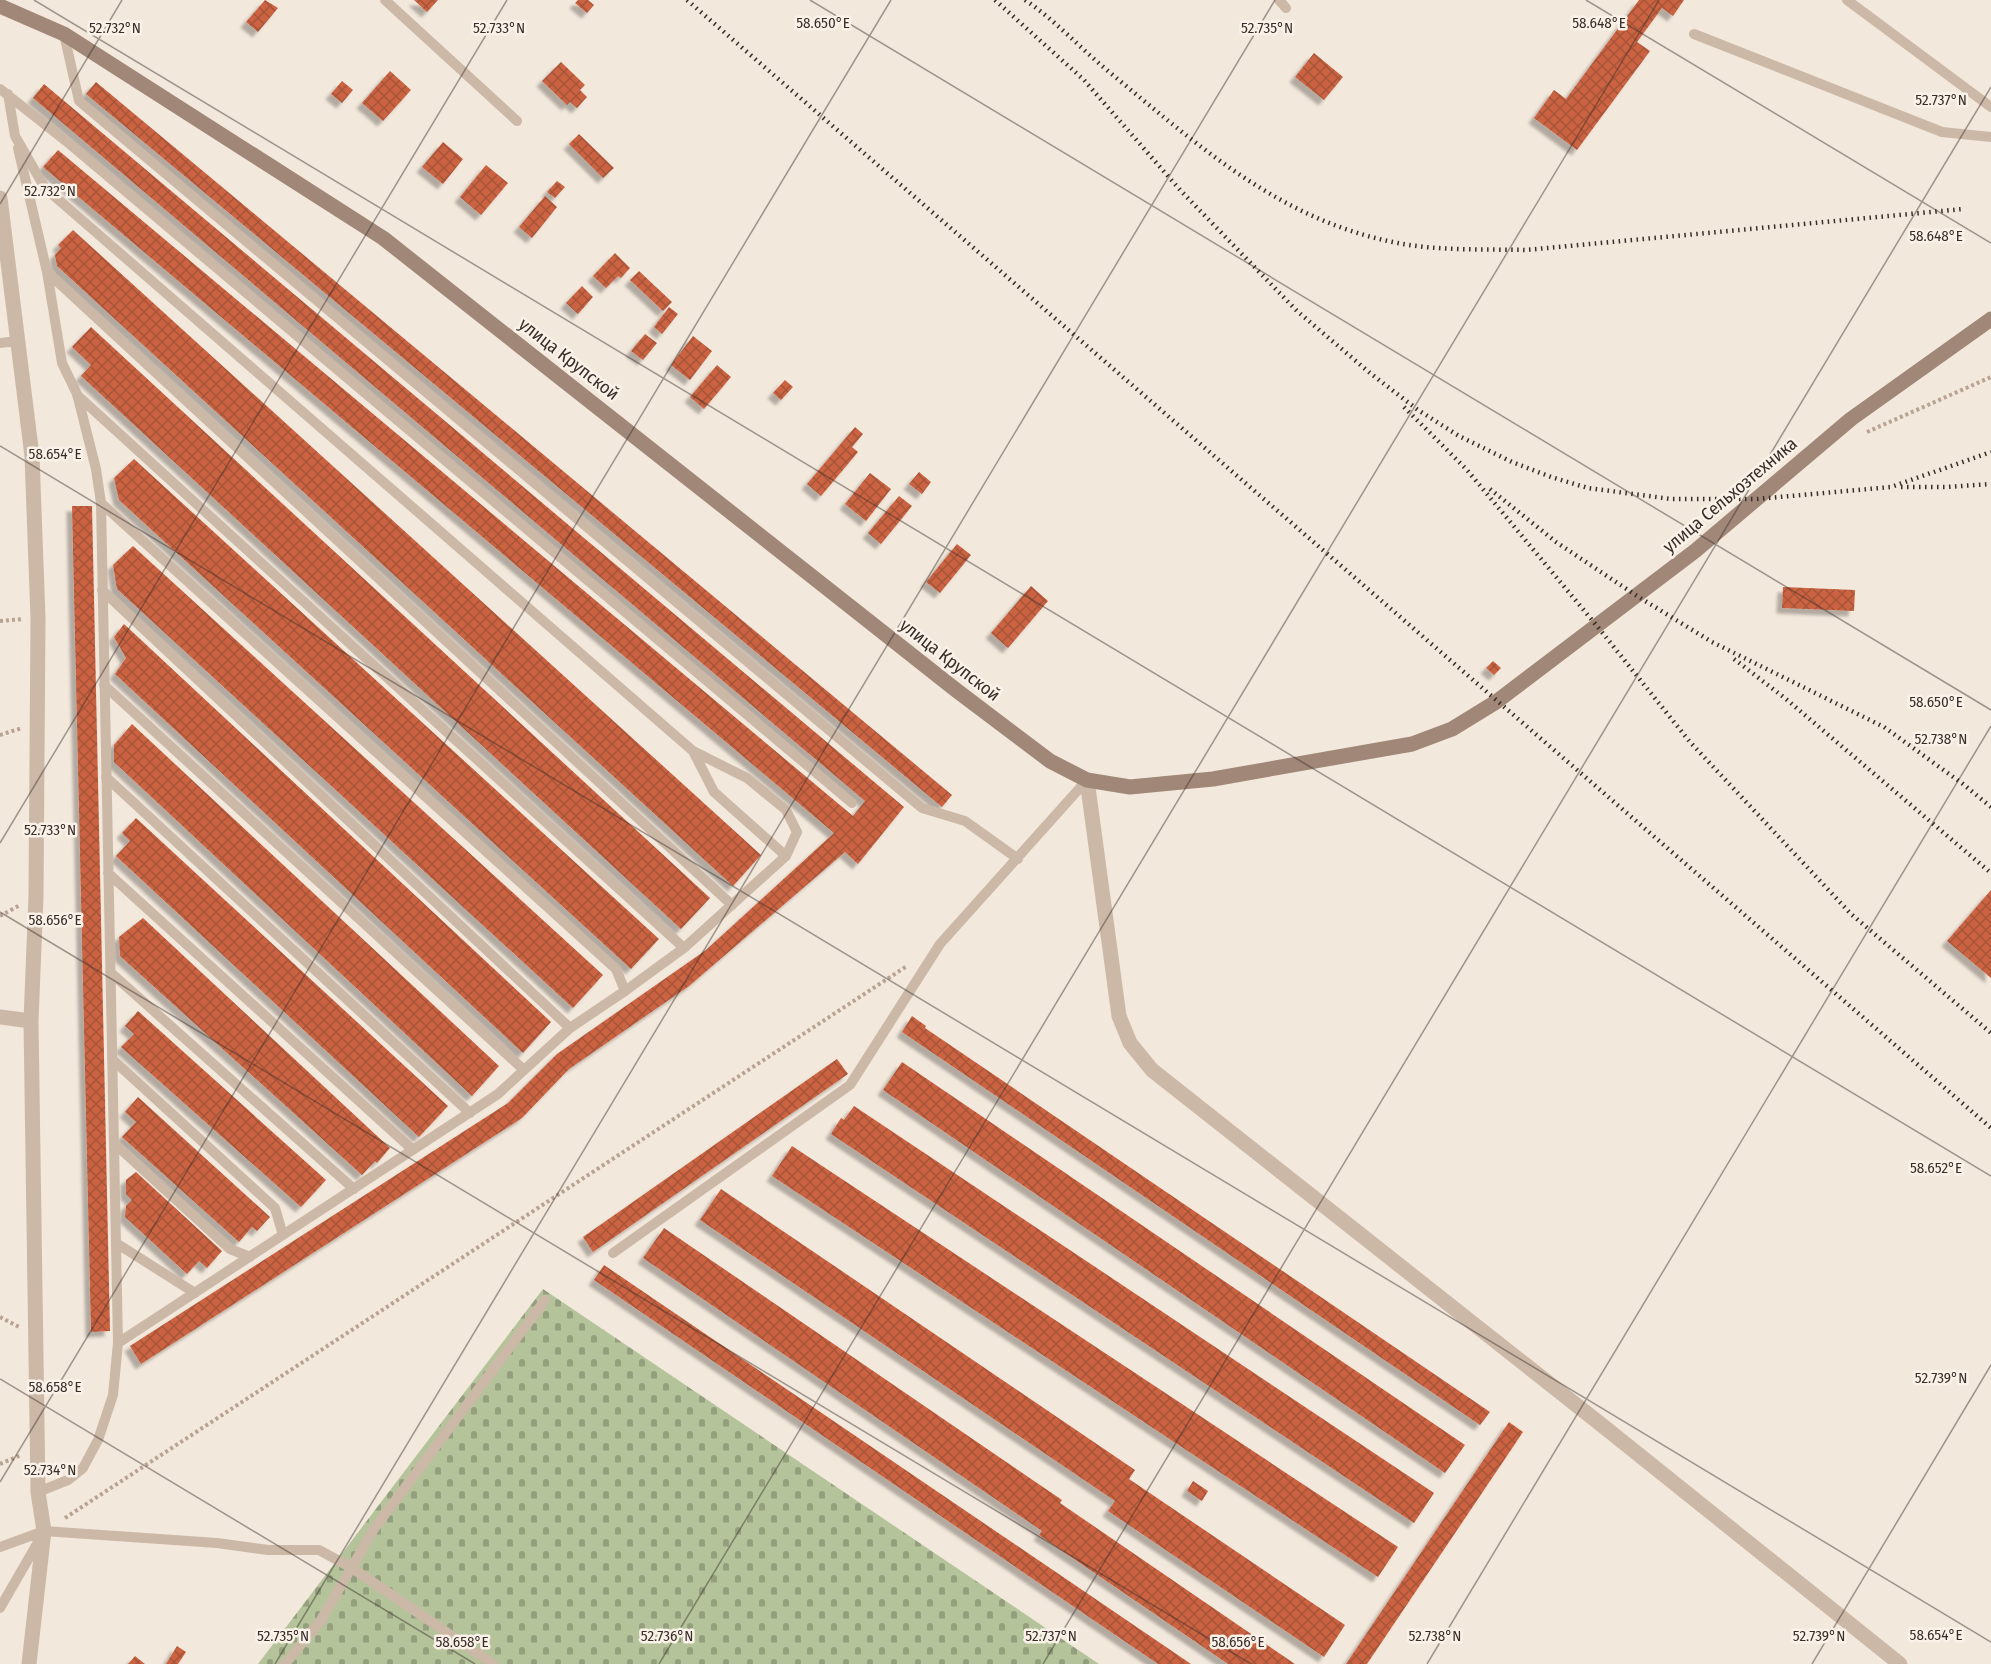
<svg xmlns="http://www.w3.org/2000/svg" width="1991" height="1664" font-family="'Fira Sans Condensed',sans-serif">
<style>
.cemetery{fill:url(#cemetery-stones)}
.building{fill:url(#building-cross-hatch);filter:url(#shadow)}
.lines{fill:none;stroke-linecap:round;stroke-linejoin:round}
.path{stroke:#b8a291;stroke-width:4;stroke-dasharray:3 3;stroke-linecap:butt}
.service{stroke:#ccb8a7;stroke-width:10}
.minor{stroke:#ccb8a7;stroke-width:15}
.secondary{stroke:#a08778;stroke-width:15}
.rail{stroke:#382d28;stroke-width:4.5;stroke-dasharray:1.5 4.5;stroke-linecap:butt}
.ticks{fill:none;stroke:#382d28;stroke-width:1.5;stroke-opacity:0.45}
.labels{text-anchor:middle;stroke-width:5;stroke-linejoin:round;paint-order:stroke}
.street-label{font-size:18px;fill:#382d28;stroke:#faf2e9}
.ticks-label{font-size:15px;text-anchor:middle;fill:#382d28;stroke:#faf2e9;stroke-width:5;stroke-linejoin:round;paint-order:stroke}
</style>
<defs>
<pattern id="cemetery-stones" width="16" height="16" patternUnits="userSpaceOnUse" patternTransform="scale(1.5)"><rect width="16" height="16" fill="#b5c39b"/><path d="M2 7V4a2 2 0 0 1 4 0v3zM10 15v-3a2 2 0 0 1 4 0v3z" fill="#949f7e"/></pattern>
<pattern id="building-cross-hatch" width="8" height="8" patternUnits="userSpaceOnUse" patternTransform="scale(1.5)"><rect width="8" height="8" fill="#cb6442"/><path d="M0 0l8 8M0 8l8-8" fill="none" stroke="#a65337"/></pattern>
<filter id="shadow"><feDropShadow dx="-5.5" dy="5.5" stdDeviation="1.5" flood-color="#0004"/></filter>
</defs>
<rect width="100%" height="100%" fill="#f3e8dc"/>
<!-- cemetery -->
<path class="cemetery" d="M543,1289L1099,1664H258Z"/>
<!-- building -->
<path class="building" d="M265,0L278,8L258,32L246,22Z
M414,0H438L427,12Z
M578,0H588L594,5L587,13L575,3Z
M1639,0H1684L1673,16L1662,8L1637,42L1650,51L1577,150L1534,118L1554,90L1566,99Z
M1314,53L1343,77L1324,100L1295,77Z
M561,62L585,85L580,90L587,97L577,108L570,102L567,105L542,81Z
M390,71L411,90L383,121L362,103Z
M342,81L353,90L342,103L331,94Z
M96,82L952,795L942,807L86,94Z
M44,84L904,807L858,864L845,852L689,986L569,1069L522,1118L141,1364L130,1346L508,1103L557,1054L706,950L834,833L43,167L58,150L853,816L865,801L33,98Z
M579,134L614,168L603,178L569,144Z
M443,142L463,159L443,184L422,167Z
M486,165L508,183L481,215L460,197Z
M557,181L565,187L555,198L547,192Z
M545,196L557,207L532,238L519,227Z
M73,230L761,855L733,886L57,266L55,255L61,248L58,245Z
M615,253L630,268L621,278L618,276L606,288L593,276Z
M639,271L672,302L663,311L630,280Z
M582,286L593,297L578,314L566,303Z
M669,307L678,314L662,334L654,327Z
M91,327L710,898L681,929L81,376L91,365L72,347Z
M645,334L657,343L643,360L631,351Z
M693,336L712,351L690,380L671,365Z
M717,365L731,377L704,409L690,397Z
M785,380L793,387L781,400L773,393Z
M855,427L863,434L852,447L858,452L821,496L807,484Z
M134,459L659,939L631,969L119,500L114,478Z
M919,472L931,482L922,494L909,484Z
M870,473L891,489L866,521L845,504Z
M899,496L912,506L881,544L868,533Z
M72,506H92L110,1331L91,1332Z
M957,544L971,555L940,593L926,582Z
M133,546L603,975L573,1008L117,589L113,565Z
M1031,586L1048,601L1008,648L991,633Z
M1783,587L1855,590L1854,611L1782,608Z
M124,624L551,1022L523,1053L115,674L126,658L114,637Z
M1493,661L1501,668L1494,675L1486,668Z
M132,724L499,1066L472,1096L114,762V745Z
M136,818L448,1106L419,1137L116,856L130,841L122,833Z
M1991,890V978L1947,941Z
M143,918L390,1148L377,1163L375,1161L362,1175L120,956L119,937Z
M138,1011L326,1180L301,1207L121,1047L134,1034L125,1026Z
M912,1016L926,1026L925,1028L1490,1412L1480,1425L902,1032Z
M837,1059L848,1074L593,1252L583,1237Z
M902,1062L1465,1445L1445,1473L883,1090Z
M138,1097L270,1217L257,1231L252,1227L239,1242L122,1137L136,1122L125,1112Z
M854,1106L1434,1493L1414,1523L831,1134L841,1118L844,1120Z
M792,1146L1398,1547L1378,1577L772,1176Z
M136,1172L222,1251L207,1268L199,1261L187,1274L125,1217L126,1206L132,1200L126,1194V1180Z
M721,1189L1135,1470L1129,1479L1345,1625L1324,1657L1108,1511L1115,1501L700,1220Z
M664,1228L1062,1500L1060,1503L1295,1664H1228L1039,1535L1042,1531L643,1258Z
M604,1265L1191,1664H1158L594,1280Z
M1509,1422L1523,1432L1367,1664H1346Z
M1193,1481L1208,1491L1202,1501L1187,1491Z
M177,1646L186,1652L178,1664H166Z
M135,1656L145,1664H128Z"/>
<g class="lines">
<!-- path -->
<path class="path" d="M1867,432L1991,377
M0,621L23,619
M0,735L22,728
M0,916L20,905
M0,1317L21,1328
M0,1464L21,1455
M65,1518L907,966"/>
<!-- service -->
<path class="service" d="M385,0L517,121
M1279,0L1286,8
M1847,0L1991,107
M64,34L79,101L922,808L965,821L1018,859
M1694,34L1942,132L1991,137
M0,89L66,141L852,803
M8,94L15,136L45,188L693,751L747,778L786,810L797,832L786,856L684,948L625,991L570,1028L498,1094L118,1343
M18,148L47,272L62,363L77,394L96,469L101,503L118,1343L113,1395L98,1440L83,1468L68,1480L38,1492
M47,272L732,905
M0,343L18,341
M77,395L684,948
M101,503L616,969L625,991
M102,590L570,1028
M104,685L524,1070
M693,751L714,792L786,856
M106,777L470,1113
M108,873L413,1150
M110,972L354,1189
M112,1059L275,1208L283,1235
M114,1143L230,1249L250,1257
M116,1243L195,1293
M613,1253L850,1085L940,944L1087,780
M0,1547L44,1531L217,1543L268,1550H319L352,1568L493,1664
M0,1608L41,1537
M285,1664L321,1620L374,1529L545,1300"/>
<!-- minor -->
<path class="minor" d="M0,198L32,456L38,618L36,896L31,1021L38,1492L44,1531L29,1664
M1087,780L1119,1016L1130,1043L1152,1070L1603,1426L1900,1664
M0,1017L31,1021"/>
<!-- secondary -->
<path class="secondary" d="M0,6L64,34L383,238L956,690L1050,761L1087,780L1130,787L1213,779L1412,744L1452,729L1496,702L1695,551L1851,419L1991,319"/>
<!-- rail -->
<path class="rail" d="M687,0L1991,1128
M995,0L1084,80L1181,191L1297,311L1370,373L1418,410L1459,436L1512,462L1551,477L1588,488L1671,499H1757L1891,487L1991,452
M1025,0C1055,20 1080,48 1108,71C1198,145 1280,221 1398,243C1438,251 1485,249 1526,250L1963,209
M1404,407L1467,470L1597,626L1690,742L1851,914L1991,1033
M1901,487H1946L1991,484
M1490,489L1556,542L1637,596L1712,642L1884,727L1963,784L1991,807
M1734,659L1786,699L1991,873"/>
</g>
<!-- ticks -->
<path class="ticks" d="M34,0L1991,1176M810,0L1991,710M1586,0L1991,243M0,204L122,0M0,446L1991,1642M0,843L507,0M0,912L1251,1664M0,1379L475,1664M0,1482L891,0M275,1664L1275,0M659,1664L1659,0M1043,1664L1991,87M1427,1664L1991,726M1812,1664L1991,1365"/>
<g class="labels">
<!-- street labels -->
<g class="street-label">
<text transform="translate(569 359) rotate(38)" y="6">улица Крупской</text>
<text transform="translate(1730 495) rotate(-40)" y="6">улица Сельхозтехника</text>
<text transform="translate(950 660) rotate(38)" y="6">улица Крупской</text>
</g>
</g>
<g class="ticks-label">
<text x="823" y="28">58.650°E</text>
<text x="1599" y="28">58.648°E</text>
<text x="115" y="33">52.732°N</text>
<text x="499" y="33">52.733°N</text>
<text x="1267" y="33">52.735°N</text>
<text x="1941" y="105">52.737°N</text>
<text x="50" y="196">52.732°N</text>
<text x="1936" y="241">58.648°E</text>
<text x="55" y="459">58.654°E</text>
<text x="1936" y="707">58.650°E</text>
<text x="1941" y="744">52.738°N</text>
<text x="50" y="835">52.733°N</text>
<text x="55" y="925">58.656°E</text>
<text x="1936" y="1173">58.652°E</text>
<text x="1941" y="1383">52.739°N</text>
<text x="55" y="1392">58.658°E</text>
<text x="50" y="1475">52.734°N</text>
<text x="1936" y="1640">58.654°E</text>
<text x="283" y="1641">52.735°N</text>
<text x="667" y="1641">52.736°N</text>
<text x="1051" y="1641">52.737°N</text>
<text x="1435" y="1641">52.738°N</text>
<text x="1819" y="1641">52.739°N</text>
<text x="462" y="1647">58.658°E</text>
<text x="1238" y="1647">58.656°E</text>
</g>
</svg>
